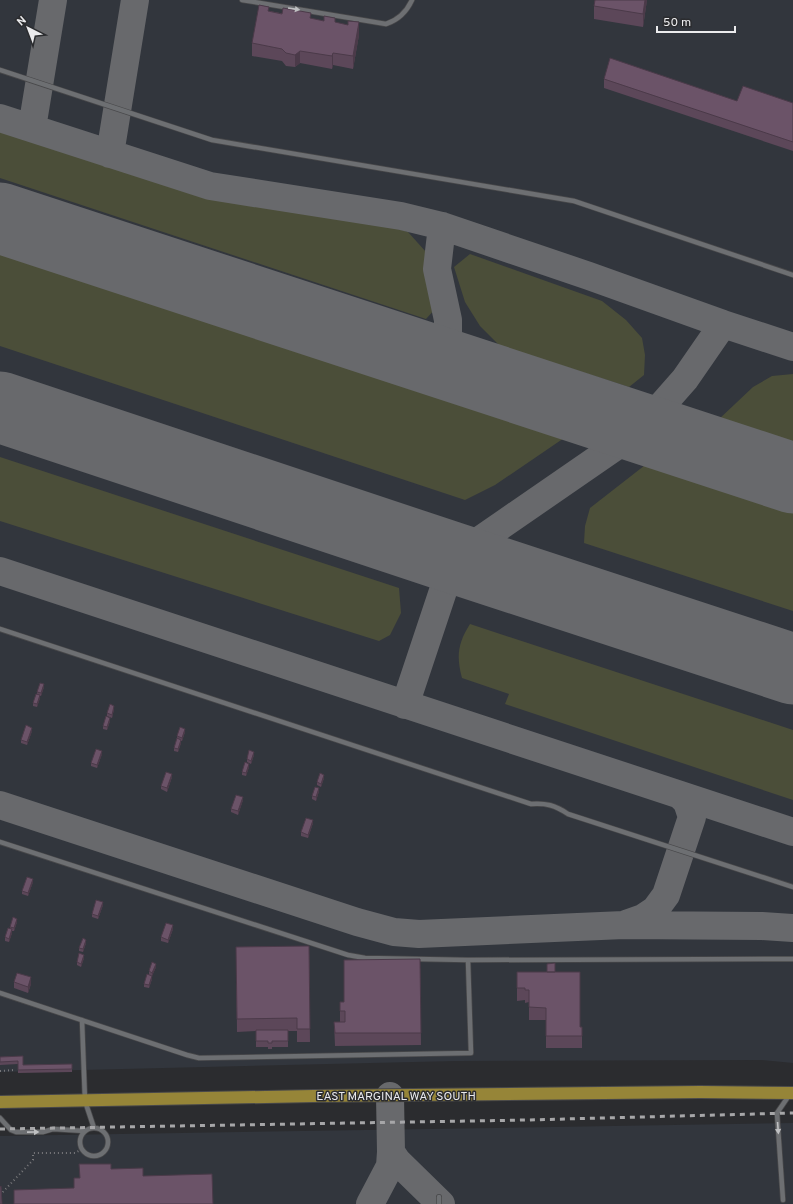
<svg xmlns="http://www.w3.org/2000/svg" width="793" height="1204" font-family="Overpass,sans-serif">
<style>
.built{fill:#32363d}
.green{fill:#4b4e39}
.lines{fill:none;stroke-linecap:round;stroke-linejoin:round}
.taxiway{stroke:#68696c;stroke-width:28}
.runway{stroke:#68696c;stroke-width:71}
.lane-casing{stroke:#48484a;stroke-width:6}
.primary-casing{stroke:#48484a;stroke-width:14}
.path{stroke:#78787b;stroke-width:2;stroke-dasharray:1 3;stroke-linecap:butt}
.lane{stroke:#6d6f72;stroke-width:4.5}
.primary{stroke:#968538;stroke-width:12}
.rail{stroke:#a6a6a8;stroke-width:3;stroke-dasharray:5 5;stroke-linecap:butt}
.wall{fill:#5c4759}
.shaded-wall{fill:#4b3a49}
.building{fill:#6b5368;stroke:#4b3a49}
.oneway{fill:#bfc0c2}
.labels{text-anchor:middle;stroke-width:3;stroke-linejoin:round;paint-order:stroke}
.street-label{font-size:12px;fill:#ebebed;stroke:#2b2c2f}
</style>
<rect width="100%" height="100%" fill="#2b2c2f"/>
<!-- built -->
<path class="built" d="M0,0H793V1063L762,1060L456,1061L0,1072Z
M793,1123V1204H0V1136Z"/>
<!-- green -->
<path class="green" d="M0,132L9,134L201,197L386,225L408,232L426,252L434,293L435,309L426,319L0,178Z
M0,252L567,436L495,485L465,500L0,346Z
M470,254L602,301L626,320L642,338L645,355L644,375L629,387L500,346L480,326L465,302L454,267Z
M793,374V447L717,421L753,387L772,376Z
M0,457L399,588L401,613L390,635L379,641L0,521Z
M649,462L793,510V611L584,543L585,526L590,508Z
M470,624L793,730V800L505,704L509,694L462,678C456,656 458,643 470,624Z"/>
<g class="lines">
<!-- taxiway -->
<path class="taxiway" d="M0,118L210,186L401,216L442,226L589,276L723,324L793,347
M32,128L53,0
M110,154L135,0
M442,226L437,269L448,320V366
M0,571L793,832
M405,705L454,558L641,429L685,379L723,324
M0,805L357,922L394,932L419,934L624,925L762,926L793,928
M626,924L643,918L655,910L666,895L692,817L687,802L680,795
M390,1096L391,1152L397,1161L441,1204
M370,1204L390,1166L391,1152"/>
<!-- runway -->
<path class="runway" d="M0,218L793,478
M0,407L454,558L793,669"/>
<!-- lane casing -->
<g class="lane-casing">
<path id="lane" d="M242,0L386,24C398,20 407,11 412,0
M0,70L212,140L574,201L793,275
M0,629L531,804C546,803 555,805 568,814L793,887
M0,842L348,955L365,958L468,960L793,959
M0,993L187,1055L199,1058L471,1053L468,960
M82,1020L85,1101L94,1128
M0,1118L11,1130L16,1132H43L53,1129L85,1131
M80 1142a14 14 0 1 1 28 0a14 14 0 1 1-28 0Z
M439,1197V1204
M783,1200L777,1113L790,1094"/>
</g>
<!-- primary casing -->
<g class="primary-casing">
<path id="primary" d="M0,1102L314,1096L700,1092L793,1093"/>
</g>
<!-- path -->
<path class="path" d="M0,1071L14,1070
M0,1195L33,1160V1153H75L82,1149"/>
<!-- lane -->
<use href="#lane" class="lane"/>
<!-- primary -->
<use href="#primary" class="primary"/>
<!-- rail -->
<path class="rail" d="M0,1129L527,1120L793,1113"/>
</g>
<!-- wall -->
<path class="wall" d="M595,0H647L643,27L594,19V6Z
M269,11L335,23L359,35L353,69L333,65L332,69L300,63L295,67L286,66L282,61L252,56V43Z
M604,79L737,101L793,103V151L604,88Z
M44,687L41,696H40V698L37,707L33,706V703L37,694V692Z
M114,709L112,718L107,716V713Z
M110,721L107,730L103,729V726Z
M32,731L27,745L21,743V740Z
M185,732L182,741H181V743L178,752L174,751V748L177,738V736Z
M102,754L97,768L91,766V763Z
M254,755L251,764L247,762V759Z
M249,767L246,776L242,775V772Z
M172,777L167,792L161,789V786Z
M324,778L321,787L317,785V782Z
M319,791L316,801L312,799V796Z
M243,800L238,815L231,812V809Z
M313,823L308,838L301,836V832Z
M33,882L28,896L22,894V891Z
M103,905L98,919L92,917V914Z
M17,922L14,931H12V933L9,942L5,941V937L10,929V927Z
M173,929L168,943L161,941V937Z
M86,943L83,952L79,951V948Z
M309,946L310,1042H297V1031H288V1047H272V1049H268V1047H256V1031L237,1032L236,947Z
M84,958L81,967L77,965V962Z
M420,959L421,1045L335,1046L334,1022H340V1002H344Z
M156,967L152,976L149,975V971Z
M517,972H555L580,1027H582V1048H546V1020H529V1002L525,1003V1000L517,1001Z
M152,979L149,988L144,987V984Z
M14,982L31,984L28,993L14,988Z
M23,1056V1065L72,1064V1072L18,1073V1064L0,1065V1057Z"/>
<!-- shaded-wall -->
<path class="shaded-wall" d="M645,0H647L643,27V14Z
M359,22V35L353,69V56Z
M300,51V63L295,67V55Z
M333,53V65L332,69V56Z
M44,684V687L41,696V693Z
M40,695V698L37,707V704Z
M114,706V709L112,718V715Z
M110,718V721L107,730V727Z
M32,728V731L27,745V742Z
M185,729V732L182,741V738Z
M181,740V743L178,752V749Z
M102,751V754L97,768V765Z
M254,752V755L251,764V761Z
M249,764V767L246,776V773Z
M172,774V777L167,792V788Z
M324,775V778L321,787V784Z
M319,788V791L316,801V797Z
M243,797V800L238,815V811Z
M313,820V823L308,838V835Z
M33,879V882L28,896V893Z
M103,902V905L98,919V916Z
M17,919V922L14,931V928Z
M173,925V929L168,943V940Z
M12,929V933L9,942V939Z
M86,940V943L83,952V949Z
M84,955V958L81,967V964Z
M156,964V967L152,976V973Z
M152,976V979L149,988V985Z
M31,977V984L28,993V987Z"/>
<!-- building -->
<path class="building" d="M595,0H645L643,14L594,6Z
M259,5L269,7L268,11L282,14L283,8L311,13L310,18L324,21V16L335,18V22L348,25V21L359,22L353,56L333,53L332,56L300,51L295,55L286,53L282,49L252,43Z
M610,58L737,101L743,86L793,103V142L604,79Z
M40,683L44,684L41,693L37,692Z
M36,694L40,695L37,704L33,703Z
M110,704L114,706L112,715L107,713Z
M106,716L110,718L107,727L103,726Z
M26,725L32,728L27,742L21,740Z
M180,727L185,729L182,738L177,736Z
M177,738L181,740L178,749L174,748Z
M96,749L102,751L97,765L91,763Z
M249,750L254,752L251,761L247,759Z
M245,762L249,764L246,773L242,772Z
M166,772L172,774L167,788L161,786Z
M320,773L324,775L321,784L317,782Z
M315,787L319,788L316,797L312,796Z
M236,795L243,797L238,811L231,809Z
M306,818L313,820L308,835L301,832Z
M27,877L33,879L28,893L22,891Z
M96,900L103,902L98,916L92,914Z
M13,917L17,919L14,928L10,927Z
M166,923L173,925L168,940L161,937Z
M8,928L12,929L9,939L5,937Z
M83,938L86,940L83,949L79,948Z
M309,946L310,1029H297V1018L237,1019L236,947Z
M79,953L84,955L81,964L77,962Z
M420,959L421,1033H335L334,1022H345V1011H340V1002H344V960Z
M152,962L156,964L152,973L149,971Z
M555,963V972H547V964Z
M517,972H580V1027H582V1036H546V1008L529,1007V990H525V988H517Z
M17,973L31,977L28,987L14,982Z
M147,974L152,976L149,985L144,984Z
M256,1030H288V1041H272V1043H268V1041H256Z
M23,1056V1065L72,1064V1069L18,1070V1061L0,1062V1057Z
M79,1164H111V1169L143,1168V1176L212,1174L213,1204H14V1190L74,1188V1178H80Z
M1,1186L2,1204H0V1187Z"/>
<!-- one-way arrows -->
<defs><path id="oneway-solid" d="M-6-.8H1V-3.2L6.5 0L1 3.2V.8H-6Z"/></defs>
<g class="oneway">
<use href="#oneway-solid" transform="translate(294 9) rotate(9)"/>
<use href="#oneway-solid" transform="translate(778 1128) rotate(86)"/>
<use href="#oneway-solid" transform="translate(33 1132) rotate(-1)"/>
</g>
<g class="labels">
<!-- street labels -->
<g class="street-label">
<text x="396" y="1100">EAST MARGINAL WAY SOUTH</text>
</g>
</g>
<!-- north arrow -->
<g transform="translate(28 28) rotate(318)" stroke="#2b2c2f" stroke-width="3" paint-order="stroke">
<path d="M0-3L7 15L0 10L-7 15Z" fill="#ebebed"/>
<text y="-6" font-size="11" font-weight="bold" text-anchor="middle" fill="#ebebed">N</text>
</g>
<!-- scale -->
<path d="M657 26v6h78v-6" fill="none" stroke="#ebebed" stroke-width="2"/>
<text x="663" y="26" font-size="12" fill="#ebebed" stroke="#2b2c2f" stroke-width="3" paint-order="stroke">50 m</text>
</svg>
